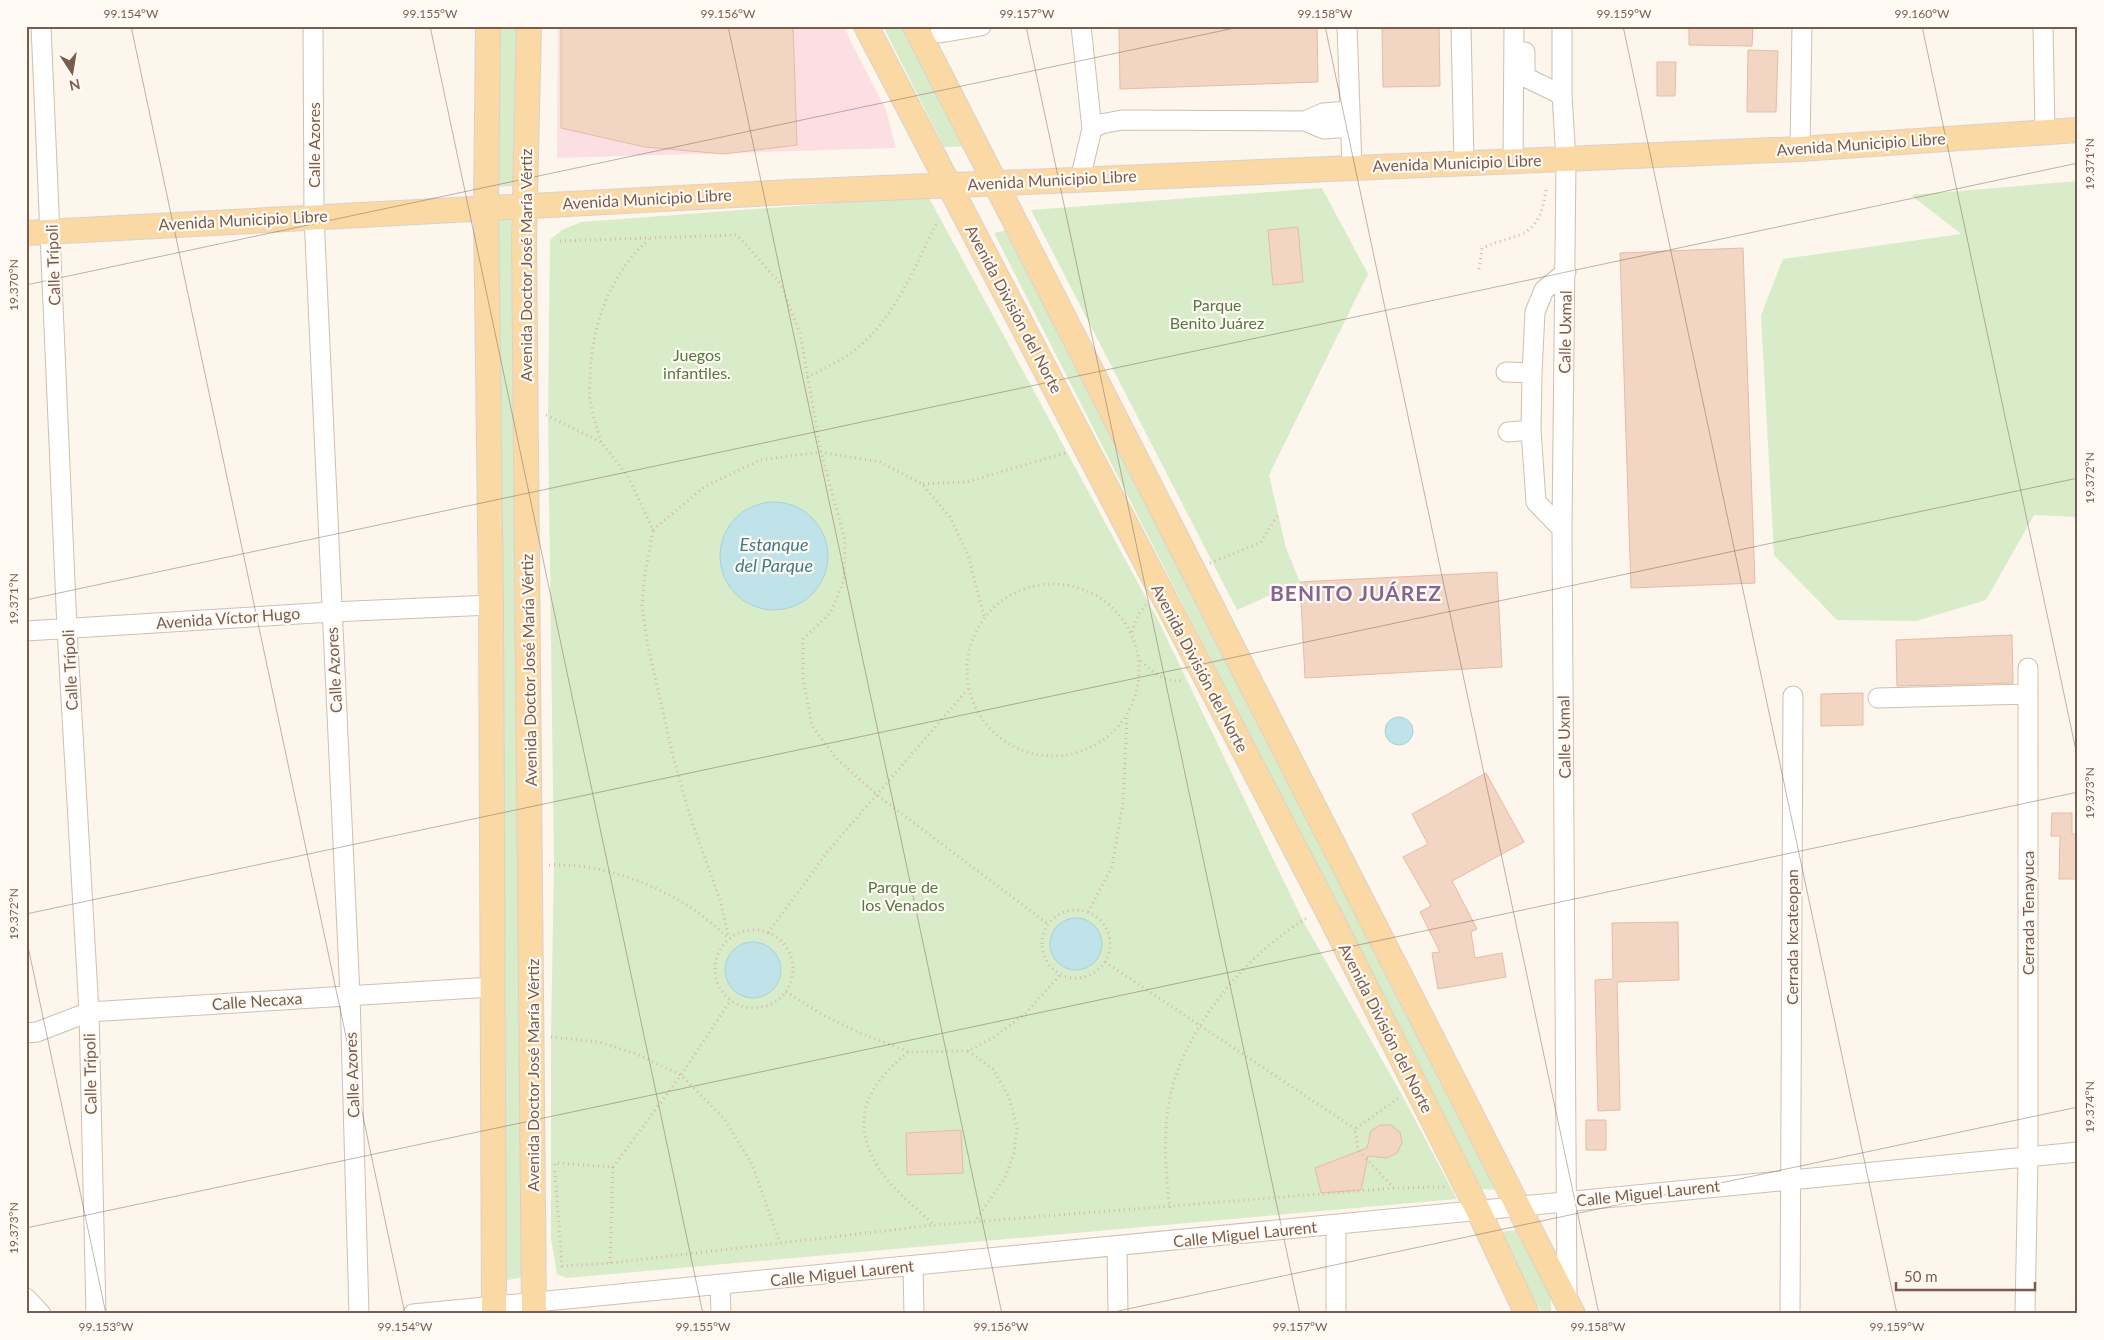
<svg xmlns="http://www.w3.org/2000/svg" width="2104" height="1340" font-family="Lato,sans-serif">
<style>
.medical{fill:#fbdfe3}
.green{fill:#d8ecc9}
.water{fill:#bfe3e8;stroke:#a5d3da}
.building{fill:#f3d5c3;stroke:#e6bba3}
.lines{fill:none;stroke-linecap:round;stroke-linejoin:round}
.minor-casing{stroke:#d1beb0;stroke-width:21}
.major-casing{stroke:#dad1cd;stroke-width:26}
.path{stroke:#d9b8a5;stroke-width:3;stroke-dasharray:1 4;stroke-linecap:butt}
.minor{stroke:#fff;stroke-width:19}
.major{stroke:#fbd9a5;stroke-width:24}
.ticks{fill:none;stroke:#7a5c4d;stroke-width:1;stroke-opacity:0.45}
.labels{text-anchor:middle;stroke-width:4.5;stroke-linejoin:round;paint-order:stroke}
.street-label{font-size:16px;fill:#7a5c4d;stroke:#fffaf3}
.park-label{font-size:16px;fill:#537a41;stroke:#fffaf3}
.water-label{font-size:18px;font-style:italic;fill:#437c86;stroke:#fffaf3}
.district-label{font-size:21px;font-weight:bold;letter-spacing:1px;fill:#846695;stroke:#fffaf3}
.neatline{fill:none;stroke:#7a5c4d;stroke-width:2}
.ticks-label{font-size:12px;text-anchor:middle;fill:#7a5c4d}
</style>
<rect width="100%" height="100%" fill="#fdf6ec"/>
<!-- medical -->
<path class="medical" d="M558,26H843L886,110L896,148L557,158Z"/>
<!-- green -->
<path class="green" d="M498,26H517L513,186L495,187Z
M883,26H907L969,146L944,147Z
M2078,181V517L2034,515L1986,600L1916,621L1837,620L1774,555L1761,315L1783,259L1961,234L1911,195Z
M1322,188L1368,274L1269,475L1286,548L1300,582L1237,610L1031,210Z
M928,196L1157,618L1303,921L1402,1095L1457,1199L567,1278L557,1274L551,1239V1037L554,865L548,416L550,240L562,230L581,222Z
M499,219H511L523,1277L503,1281Z
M1007,230L1500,1190L1480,1189L994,233Z
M1518,1230L1551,1295V1314H1543L1496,1232Z"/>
<!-- water -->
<path class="water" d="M720 556a54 54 0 1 1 108 0a54 54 0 1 1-108 0Z
M1385 731a14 14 0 1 1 28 0a14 14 0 1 1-28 0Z
M1050 944a26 26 0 1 1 52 0a26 26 0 1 1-52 0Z
M725 970a28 28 0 1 1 56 0a28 28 0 1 1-56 0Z"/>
<!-- building -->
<path class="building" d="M561,26H793L797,145L724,154L645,147L561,128Z
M1119,26H1317L1318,82L1120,89Z
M1382,26H1439L1440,86L1383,87Z
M1689,26H1753L1752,46L1689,45Z
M1748,50L1778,51L1776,112H1747Z
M1657,62H1676L1675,96H1657Z
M1298,227L1303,282L1273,285L1268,230Z
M1743,248L1755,583L1631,588L1620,253Z
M1497,572L1502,667L1305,678L1300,582Z
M2012,635L2013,683L1897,686L1896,640Z
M1863,693V725L1821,726V694Z
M1486,773L1524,842L1452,881L1477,929L1471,932L1475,958L1502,953L1506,977L1438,989L1432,953L1440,952L1420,912L1431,906L1403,857L1428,844L1412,814Z
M2052,813H2072V834H2078V879H2059L2060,836H2051Z
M1678,922L1679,980L1617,982L1620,1110L1598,1111L1595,980L1613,979L1612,923Z
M1586,1120H1606V1150H1586Z
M1380,1125H1391L1400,1132L1402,1143L1397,1153L1387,1158L1368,1156L1361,1190L1321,1193L1315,1168L1367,1148L1371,1131Z
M961,1130L963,1173L907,1175L906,1133Z"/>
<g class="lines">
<!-- minor casing -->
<g class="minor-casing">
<path id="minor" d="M41,26L67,629L89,1012L96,1314
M313,26L314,216L350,995L359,1314
M1347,26L1352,167
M1461,26L1464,163
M1562,26V95L1566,160L1562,529L1567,1302
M2043,26L2045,131
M940,33L981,26
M1525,52V77L1562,95
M1305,121L1323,113L1350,111
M1092,129L1101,124L1122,120L1305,121L1324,129L1351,127
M1800,149L1802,26
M1513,161L1514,26
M1080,179L1092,129L1081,26
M1506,372L1532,373
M1508,432L1531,430
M1562,529L1536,502L1531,430L1532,373L1535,312L1544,290L1566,272
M26,631L331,612L491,605
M1878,698L2028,694
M26,1033L37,1032L89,1012L492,987
M1117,1246L1118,1314
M913,1266L914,1314
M720,1285L721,1314
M26,1298L41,1314
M413,1314L2078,1152
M1336,1314V1225
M1790,1314L1793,696
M2025,1314L2028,1157V668"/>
</g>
<!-- major casing -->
<g class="major-casing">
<path id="major" d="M488,26L486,208L491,605L494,1314
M529,26L524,240L534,1314
M866,26L1326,908L1479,1212L1527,1314
M915,26L1573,1314
M26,233L791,192L1800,149L2078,130"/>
</g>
<!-- path -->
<path class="path" d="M560,241L737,235L780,283L800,333L821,452L845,540L844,580L831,612L803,639V677L812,726L836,758L877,795L1048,924
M1479,269L1482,248C1523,231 1538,240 1546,190
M807,377C821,370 835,363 848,355C892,325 914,269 937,222
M546,415L601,442L628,476L653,530L645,574L642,605L647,642L673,756L691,819L720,900L729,938
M601,442C597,428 592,414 590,401C589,393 590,385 590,378C591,326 610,274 649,239
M923,484L966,482L1065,453
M653,530L704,487L760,460L821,452L880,462L922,484L950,517L968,555L984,616
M1210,563L1260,543L1278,515
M967 670a86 86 0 1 1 172 0a86 86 0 1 1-172 0Z
M1132,632L1138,615L1146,605
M1141,661C1154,673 1165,684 1184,680
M549,865C598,863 649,881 690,907C704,916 716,928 729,938
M1042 944a34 34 0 1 1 68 0a34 34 0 1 1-68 0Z
M1088,912L1112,867L1123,802L1127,717
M715 969a39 39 0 1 1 78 0a39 39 0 1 1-78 0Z
M768,933L828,851L968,689
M1105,962L1355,1129
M786,992L823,1015L860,1033L909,1052L968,1051L993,1038L1026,1013L1061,974
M551,1037L599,1042L634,1053L681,1075L725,1120L752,1164L780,1243
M968,1051L993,1069L1009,1097L1017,1127L1014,1153L1005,1178L975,1221
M908,1052C869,1084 848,1118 878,1167C891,1189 916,1207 934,1225
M555,1165V1163L613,1167L681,1075L731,1000
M555,1171L562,1266L610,1263L934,1225L1395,1188L1445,1187
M1394,1188L1358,1150L1355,1129L1400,1097
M1170,1208C1164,1165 1162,1113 1177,1072C1200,1011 1253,949 1309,917
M610,1263L613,1167"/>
<!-- minor -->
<use href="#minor" class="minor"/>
<!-- major -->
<use href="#major" class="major"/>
</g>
<!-- ticks -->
<path class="ticks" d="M131,26L405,1314M430,26L703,1314M728,26L1002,1314M1026,26L1300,1314M1325,26L1599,1314M1623,26L1897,1314M1922,26L2078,760M26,285L1244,26M26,600L2078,163M26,914L2078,478M26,937L106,1314M26,1228L2078,792M1104,1314L2078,1107"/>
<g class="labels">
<!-- street labels -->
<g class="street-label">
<text transform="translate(1861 144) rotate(-4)" y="6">Avenida Municipio Libre</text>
<text transform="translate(314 145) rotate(-90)" y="6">Calle Azores</text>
<text transform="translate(1457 163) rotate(-2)" y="6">Avenida Municipio Libre</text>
<text transform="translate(1052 180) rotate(-3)" y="6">Avenida Municipio Libre</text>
<text transform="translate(647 199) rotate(-3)" y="6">Avenida Municipio Libre</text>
<text transform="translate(243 220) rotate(-3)" y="6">Avenida Municipio Libre</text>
<text transform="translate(53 265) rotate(-92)" y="6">Calle Trípoli</text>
<text transform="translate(526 265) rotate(-90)" y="6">Avenida Doctor José María Vértiz</text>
<text transform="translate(1014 309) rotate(62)" y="6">Avenida División del Norte</text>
<text transform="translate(1565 332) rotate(-89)" y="6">Calle Uxmal</text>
<text transform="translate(228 618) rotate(-4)" y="6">Avenida Víctor Hugo</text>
<text transform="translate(1200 668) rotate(62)" y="6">Avenida División del Norte</text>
<text transform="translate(70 670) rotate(-93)" y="6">Calle Trípoli</text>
<text transform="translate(334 670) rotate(-93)" y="6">Calle Azores</text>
<text transform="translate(529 670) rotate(-91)" y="6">Avenida Doctor José María Vértiz</text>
<text transform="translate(1564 737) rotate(-91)" y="6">Calle Uxmal</text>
<text transform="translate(2028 913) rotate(-90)" y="6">Cerrada Tenayuca</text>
<text transform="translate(1792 937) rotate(-90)" y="6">Cerrada Ixcateopan</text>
<text transform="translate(257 1001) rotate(-4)" y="6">Calle Necaxa</text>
<text transform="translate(1386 1028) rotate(63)" y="6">Avenida División del Norte</text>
<text transform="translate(90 1074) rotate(-91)" y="6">Calle Trípoli</text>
<text transform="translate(352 1075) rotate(-92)" y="6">Calle Azores</text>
<text transform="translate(533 1075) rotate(-90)" y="6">Avenida Doctor José María Vértiz</text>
<text transform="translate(1648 1193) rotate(-6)" y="6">Calle Miguel Laurent</text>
<text transform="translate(1245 1234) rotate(-6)" y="6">Calle Miguel Laurent</text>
<text transform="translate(842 1273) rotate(-6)" y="6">Calle Miguel Laurent</text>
</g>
<!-- park labels -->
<g class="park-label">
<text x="1217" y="311">Parque<tspan x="1217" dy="18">Benito Juárez</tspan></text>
<text x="697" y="361">Juegos<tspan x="697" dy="18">infantiles.</tspan></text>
<text x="903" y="893">Parque de<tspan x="903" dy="18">los Venados</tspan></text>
</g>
<!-- water labels -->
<g class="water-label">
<text x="774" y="551">Estanque<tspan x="774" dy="21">del Parque</tspan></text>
</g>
<!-- district labels -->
<g class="district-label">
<text x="1356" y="601">BENITO JUÁREZ</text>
</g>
</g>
<!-- border -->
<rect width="2104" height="1340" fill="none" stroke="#fffaf3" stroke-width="55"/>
<!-- north arrow -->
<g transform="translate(72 72) rotate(168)" stroke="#fffaf3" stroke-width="4" paint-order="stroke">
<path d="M0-4L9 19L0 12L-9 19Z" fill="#7a5c4d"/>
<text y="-8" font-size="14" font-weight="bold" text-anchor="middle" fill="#7a5c4d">N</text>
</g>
<!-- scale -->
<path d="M1896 1282v8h139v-8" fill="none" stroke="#7a5c4d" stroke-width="2.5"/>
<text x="1904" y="1282" font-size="15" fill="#7a5c4d" stroke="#fffaf3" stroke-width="4" paint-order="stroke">50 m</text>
<rect x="28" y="28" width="2048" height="1284" class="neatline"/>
<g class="ticks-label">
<text x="131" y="18">99.154°W</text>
<text x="430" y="18">99.155°W</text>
<text x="728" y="18">99.156°W</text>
<text x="1027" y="18">99.157°W</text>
<text x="1325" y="18">99.158°W</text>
<text x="1624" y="18">99.159°W</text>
<text x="1922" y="18">99.160°W</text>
<text transform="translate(2090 164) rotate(-90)" y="4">19.371°N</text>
<text transform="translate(14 285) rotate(-90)" y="4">19.370°N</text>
<text transform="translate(2090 478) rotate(-90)" y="4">19.372°N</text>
<text transform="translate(14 599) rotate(-90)" y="4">19.371°N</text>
<text transform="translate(2090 793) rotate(-90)" y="4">19.373°N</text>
<text transform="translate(14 914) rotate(-90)" y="4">19.372°N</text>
<text transform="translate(2090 1107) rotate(-90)" y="4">19.374°N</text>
<text transform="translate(14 1228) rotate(-90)" y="4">19.373°N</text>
<text x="106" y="1331">99.153°W</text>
<text x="405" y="1331">99.154°W</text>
<text x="703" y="1331">99.155°W</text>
<text x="1001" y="1331">99.156°W</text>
<text x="1300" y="1331">99.157°W</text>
<text x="1598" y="1331">99.158°W</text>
<text x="1897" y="1331">99.159°W</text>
</g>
</svg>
